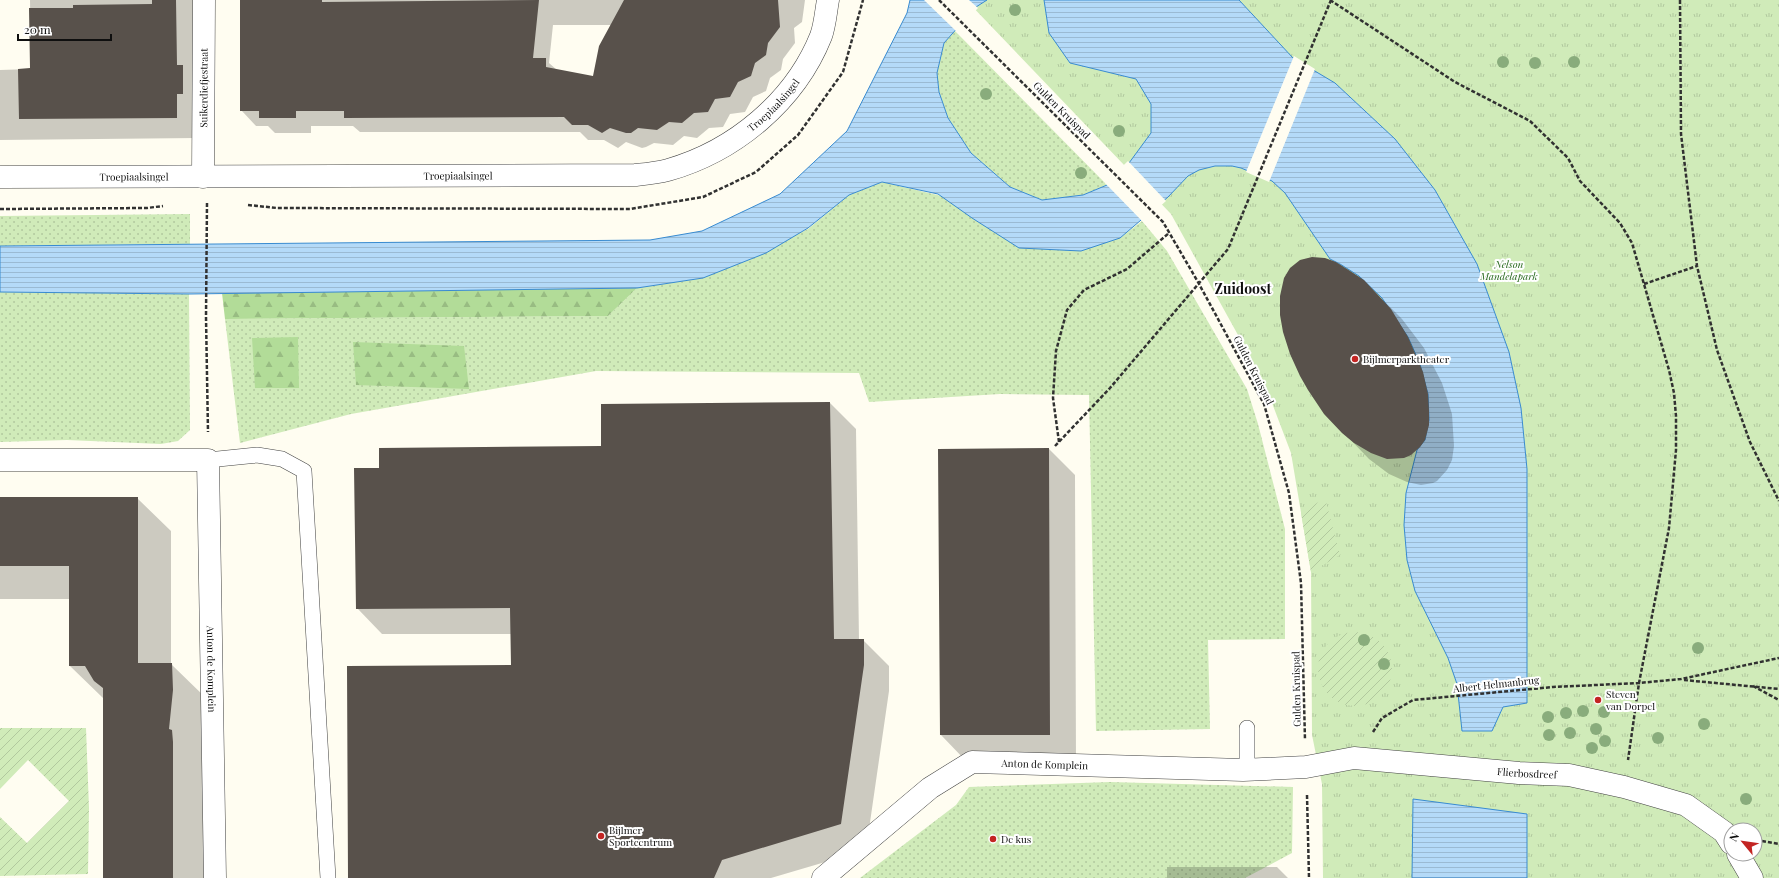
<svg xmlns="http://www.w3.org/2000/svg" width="1779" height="878" font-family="'Playfair Display',serif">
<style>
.grass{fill:url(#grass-dots)}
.forest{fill:url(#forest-firs)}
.park{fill:url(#park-tufts);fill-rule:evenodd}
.garden{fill:url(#garden-furrows)}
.water{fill:url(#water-rules);stroke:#398bd0}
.pier{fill:#fffdf1}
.shadow{fill:#0003;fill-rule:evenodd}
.building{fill:#58514b}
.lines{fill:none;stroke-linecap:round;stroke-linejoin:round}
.service-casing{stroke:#424242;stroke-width:16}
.minor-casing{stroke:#424242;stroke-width:23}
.path{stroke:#313131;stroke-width:2.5;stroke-dasharray:4 2;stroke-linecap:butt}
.service{stroke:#fff;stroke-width:15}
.minor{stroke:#fff;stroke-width:22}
.tree{fill:#89ac7c}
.poi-dot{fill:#c32523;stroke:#fff;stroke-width:1.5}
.labels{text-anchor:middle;stroke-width:4;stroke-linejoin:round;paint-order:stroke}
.street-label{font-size:10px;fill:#0f0f0f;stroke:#fff}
.park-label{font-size:10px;font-style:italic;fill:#28691d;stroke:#fff}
.poi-label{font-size:10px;fill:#0f0f0f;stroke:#fff;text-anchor:start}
.district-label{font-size:14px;font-weight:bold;fill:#0f0f0f;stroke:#fff}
</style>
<defs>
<pattern id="grass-dots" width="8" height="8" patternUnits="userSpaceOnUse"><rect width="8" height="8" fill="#d0ebb9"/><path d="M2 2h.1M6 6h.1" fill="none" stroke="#b1c89e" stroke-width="1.8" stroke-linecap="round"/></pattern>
<pattern id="forest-firs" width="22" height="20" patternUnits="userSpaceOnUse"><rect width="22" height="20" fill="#b2dc98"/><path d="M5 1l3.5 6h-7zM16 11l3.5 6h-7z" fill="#98bc82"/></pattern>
<pattern id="park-tufts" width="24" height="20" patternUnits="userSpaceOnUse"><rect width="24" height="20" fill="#d0ebb9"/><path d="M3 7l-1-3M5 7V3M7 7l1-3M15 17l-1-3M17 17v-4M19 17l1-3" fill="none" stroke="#b1c89e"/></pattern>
<pattern id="garden-furrows" width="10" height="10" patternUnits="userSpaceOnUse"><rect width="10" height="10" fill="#d0ebb9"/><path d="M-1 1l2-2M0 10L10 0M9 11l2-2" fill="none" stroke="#b1c89e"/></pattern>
<pattern id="water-rules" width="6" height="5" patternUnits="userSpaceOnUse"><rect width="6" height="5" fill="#b4daf8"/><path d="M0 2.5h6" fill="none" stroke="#9abad3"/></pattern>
</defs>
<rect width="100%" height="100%" fill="#fffdf1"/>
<!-- grass -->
<path class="grass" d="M954,30L1107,185L1083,195L1042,200L1010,187L971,153L948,118L939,92L937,72L944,43Z
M882,182L1120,238L1142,221L1167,251L1247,389L1258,424L1285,529V639L1208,640L1210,729L1096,731L1089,395L1000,394L869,402L859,373L596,371L351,414L240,443L225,319L608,316L637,288L703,278L808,229L849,195Z
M190,214V244L0,246V216Z
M0,292L189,294L190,430L178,441L161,444L67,440L0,442Z
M1110,782L1293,787L1292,853L1245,878H860L956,805L969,787Z"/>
<!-- forest -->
<path class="forest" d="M637,288L608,316L225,319L222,293Z
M298,337L299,388H255L252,338Z
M353,342L464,346L469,389L356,385Z"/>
<!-- park -->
<path class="park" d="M966,0H1779V878H1323L1322,784L1312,735L1311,572L1291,453L1264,382L1171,214ZM1731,830H1755V854H1731Z"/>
<!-- garden -->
<path class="garden" d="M1325,498L1340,555L1311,572L1301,513Z
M1318 669a37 37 0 1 1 74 0a37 37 0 1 1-74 0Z
M0,728H86L89,808L88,874L0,876V817L27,843L69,801L28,760L0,789Z"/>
<!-- water -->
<path class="water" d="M910,0H987L976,7L944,43L937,73L939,92L948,118L971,153L1010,187L1042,200L1083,195L1107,185L1129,163L1151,133V104L1136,79L1070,63L1049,33L1044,0H1239L1293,58L1335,83L1395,139L1435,190L1477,264L1509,352L1521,408L1527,469V703L1503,707L1492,731H1462L1457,684L1448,658L1415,591L1407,560L1404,525L1406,493L1417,450L1425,440L1429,420L1428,394L1420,364L1408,337L1382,298L1359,276L1340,264L1330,259L1285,193L1272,181L1241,168L1232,166H1215L1199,170L1188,176L1168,197L1120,238L1081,251L1019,248L972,218L938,194L882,182L849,195L808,228L766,253L703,278L637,288L189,294L0,292V246L650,240L702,231L780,194L847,131L907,13Z
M1413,799L1527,814V878H1412Z"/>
<!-- pier -->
<path class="pier" d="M924,0H969L978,8L956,31Z
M1294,56L1315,69L1269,182L1246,172Z
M1128,161L1166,201L1143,222L1105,183Z"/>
<!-- shadow -->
<path class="shadow" d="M30,0H196L197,138L0,140V70L31,69Z
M241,0H805L802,22L794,28L795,43L783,59L781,70L770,78L766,91L753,97L745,112L730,114L723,127L709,128L697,138L684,136L673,145L654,143L646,147L642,148L626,142L618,148L604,140H588L580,132H360L353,126H311V133H275L268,126H256L241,110ZM553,25H611L593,78L557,70L549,63Z
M1339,264L1352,272L1376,293L1402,319L1424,348L1442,383L1452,414L1454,446L1452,460L1447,470L1437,481L1433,483L1421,485L1407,482L1389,474L1369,459L1343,432Z
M830,403L856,429L859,640H863L889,666V691L866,850L771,878H349L512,666L511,634H382L357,608L380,469L602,447V405Z
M1049,449L1075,475L1076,760L966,761L941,735Z
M0,498H137L171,531V664L206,698V878H104V699L70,666V599H0Z
M1167,867H1277L1288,878H1167Z"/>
<!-- building -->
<path class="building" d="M152,0H176L177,65H183V94H177V118L19,119L18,69L30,68L29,8H73V5L152,4Z
M240,0H322V2L539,0L533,58H546V67L593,76L599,46L624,0H778L780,27L768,43L766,55L755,63L751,76L738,82L730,97L715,99L708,112L694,113L682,123L669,122L657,130L638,128L631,133H626L610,128L602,133L588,125H572L564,117L344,118V111H296V118H259V111H240Z
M1312,257L1325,258L1336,262L1364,280L1391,309L1408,337L1423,372L1428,394L1429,411V425L1425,440L1420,447L1411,455L1404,458L1387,459L1371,453L1354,443L1342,433L1324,414L1308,390L1300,376L1290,354L1283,332L1280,315V296L1284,278L1290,268L1300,260Z
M830,402L834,639H864V665L841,824L722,860L714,878H348L347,666L511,665L510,608L356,609L354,468H379V448L601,446V404Z
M1049,448L1050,735H940L938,449Z
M0,497H138V663H172L173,690L169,729L172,730L173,742V878H103V688L94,681L85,666H69V566H0Z"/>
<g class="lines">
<!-- service casing -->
<g class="service-casing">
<path id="service" d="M208,460L257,455L282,459L304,471L328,878
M1247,728V769"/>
</g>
<!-- minor casing -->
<g class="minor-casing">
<g id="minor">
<path id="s1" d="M0,177L635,175C645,174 657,173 668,170C735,151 795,101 821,36C825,25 826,11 828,0"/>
<path id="s2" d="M203,177L204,0"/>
<path id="s3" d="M0,460H208L215,878"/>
<path d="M1738,854L1752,878"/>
<path id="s4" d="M823,878L930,788L972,762L1243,770L1306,767L1354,758L1519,773L1569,775L1624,787L1686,805L1724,832L1731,843"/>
</g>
</g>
<!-- path -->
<path class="path" d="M939,0L1163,222L1198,282L1264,404L1289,493L1301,583L1305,740
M1330,0L1455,82L1530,121L1568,158L1580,181L1620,223L1632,243L1669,370L1674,393L1676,416V450L1669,528L1639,683L1628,760
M1680,0L1681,134L1697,266L1717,350L1750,442L1779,501
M207,203L206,317L208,432
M248,205L277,208L630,209L703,197L756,172L798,135L843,72L863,0
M0,209L147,208L163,206
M1644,284L1697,266
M1059,442L1053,398L1056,351L1067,310L1084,290L1127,269L1169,233
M1055,446L1110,388L1228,249L1331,0
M1684,680L1779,689
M1753,686L1779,700
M1373,732L1382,718L1413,700L1553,687L1639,683L1681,679L1779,658
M1307,795L1309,878
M1762,841L1779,844"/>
<!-- service -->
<use href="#service" class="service"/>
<!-- minor -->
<use href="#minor" class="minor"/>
</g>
<!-- trees -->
<g class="tree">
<circle cx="1015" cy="10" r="6"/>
<circle cx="1503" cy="62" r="6"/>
<circle cx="1574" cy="62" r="6"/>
<circle cx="1535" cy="63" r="6"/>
<circle cx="986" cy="94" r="6"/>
<circle cx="1119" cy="131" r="6"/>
<circle cx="1081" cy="173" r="6"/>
<circle cx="1364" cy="640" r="6"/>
<circle cx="1698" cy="648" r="6"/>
<circle cx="1384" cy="664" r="6"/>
<circle cx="1583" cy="711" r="6"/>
<circle cx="1604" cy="712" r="6"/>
<circle cx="1566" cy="713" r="6"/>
<circle cx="1548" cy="717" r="6"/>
<circle cx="1704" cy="724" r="6"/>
<circle cx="1596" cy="729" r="6"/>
<circle cx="1570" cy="733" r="6"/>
<circle cx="1549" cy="735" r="6"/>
<circle cx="1658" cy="738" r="6"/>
<circle cx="1605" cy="741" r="6"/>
<circle cx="1592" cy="748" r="6"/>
<circle cx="1746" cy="799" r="6"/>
</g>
<!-- markers -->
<g class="poi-dot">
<circle cx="1355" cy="359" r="4"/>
<circle cx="1598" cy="700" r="4"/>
<circle cx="601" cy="836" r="4"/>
<circle cx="993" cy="839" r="4"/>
</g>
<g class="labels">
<!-- street labels -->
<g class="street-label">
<text dy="4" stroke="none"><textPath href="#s2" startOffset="89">Suikerdiefjestraat</textPath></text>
<text dy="4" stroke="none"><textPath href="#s1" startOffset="794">Troepiaalsingel</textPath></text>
<text transform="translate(1062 110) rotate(45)" y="4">Gulden Kruispad</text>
<text dy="4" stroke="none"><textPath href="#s1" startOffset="458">Troepiaalsingel</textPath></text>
<text dy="4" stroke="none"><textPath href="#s1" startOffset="134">Troepiaalsingel</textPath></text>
<text transform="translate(1254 370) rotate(63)" y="4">Gulden Kruispad</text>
<text dy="4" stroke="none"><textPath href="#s3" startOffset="417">Anton de Komplein</textPath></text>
<text transform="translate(1496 684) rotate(-6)" y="4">Albert Helmanbrug</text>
<text transform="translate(1296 689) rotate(-91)" y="4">Gulden Kruispad</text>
<text dy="4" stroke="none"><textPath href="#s4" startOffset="262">Anton de Komplein</textPath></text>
<text dy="4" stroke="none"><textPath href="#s4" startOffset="746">Flierbosdreef</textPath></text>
</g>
<!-- park labels -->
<g class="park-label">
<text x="1509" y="268">Nelson<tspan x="1509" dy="12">Mandelapark</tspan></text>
</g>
<!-- poi labels -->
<g class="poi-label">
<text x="1363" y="363">Bijlmerparktheater</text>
<text x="1606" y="698">Steven<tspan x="1606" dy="12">van Dorpel</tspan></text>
<text x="609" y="834">Bijlmer<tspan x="609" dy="12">Sportcentrum</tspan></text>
<text x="1001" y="843">De kus</text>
</g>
<!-- district labels -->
<g class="district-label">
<text x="1243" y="294">Zuidoost</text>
</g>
</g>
<!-- north arrow -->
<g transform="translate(1743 842) rotate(299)"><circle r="19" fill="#ffffff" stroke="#9f9f9f"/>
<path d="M0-3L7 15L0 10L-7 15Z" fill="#c32523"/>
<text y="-6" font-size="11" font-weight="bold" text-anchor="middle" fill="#0f0f0f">N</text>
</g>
<!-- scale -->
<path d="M18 34v6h93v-6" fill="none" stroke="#0f0f0f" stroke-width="2"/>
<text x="24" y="34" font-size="12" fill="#0f0f0f" stroke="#ffffff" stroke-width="3" paint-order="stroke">20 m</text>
</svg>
